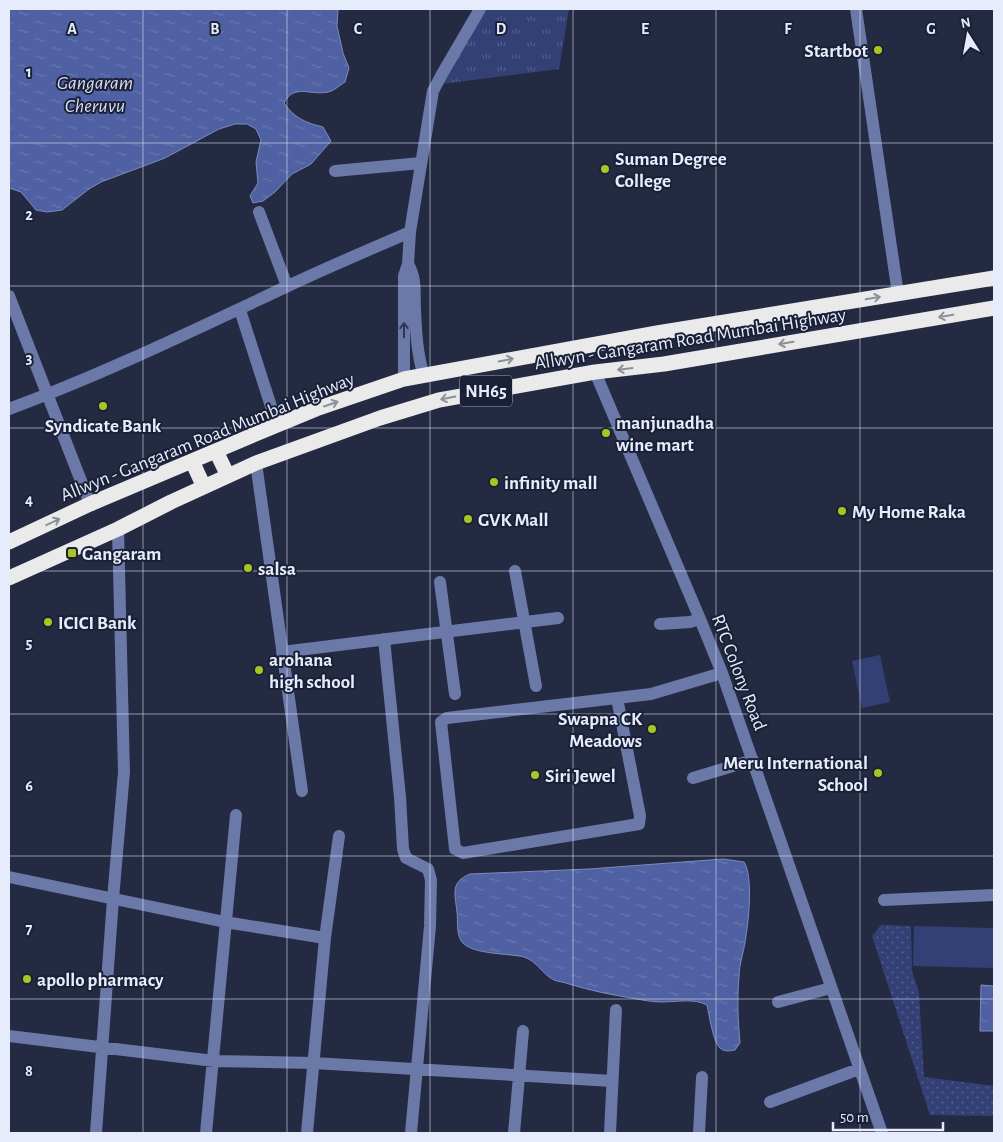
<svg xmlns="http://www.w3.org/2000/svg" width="1003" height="1142" font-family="'Alegreya Sans',sans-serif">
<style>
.grass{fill:url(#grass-dots)}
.park{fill:url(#park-tufts)}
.pitch{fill:#334075}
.water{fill:url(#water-ripples);stroke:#7c8bbd}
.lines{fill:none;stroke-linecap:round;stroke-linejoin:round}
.minor{stroke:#6a79a8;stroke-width:12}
.highway{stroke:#eaeaea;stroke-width:15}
.oneway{stroke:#8c9099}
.oneway2{stroke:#2e3753}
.grid{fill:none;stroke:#e6ecfb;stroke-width:1;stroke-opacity:0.55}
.poi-dot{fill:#a7c71e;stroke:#1a2137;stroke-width:2}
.labels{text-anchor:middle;stroke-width:4;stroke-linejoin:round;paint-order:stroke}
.shield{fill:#1a2137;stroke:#a9afc0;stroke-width:1}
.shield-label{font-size:18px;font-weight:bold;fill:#e6ecfb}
.poi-label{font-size:19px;font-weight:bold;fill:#e6ecfb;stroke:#1a2137;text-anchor:start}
.street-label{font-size:19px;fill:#e6ecfb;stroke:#1a2137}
.water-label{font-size:20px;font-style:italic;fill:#d8def2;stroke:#1a2137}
.grid-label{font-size:16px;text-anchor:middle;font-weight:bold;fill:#e6ecfb;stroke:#1a2137;stroke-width:4;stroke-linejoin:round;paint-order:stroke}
</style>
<defs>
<pattern id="grass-dots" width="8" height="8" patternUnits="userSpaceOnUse" patternTransform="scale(1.25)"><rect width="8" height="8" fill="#334075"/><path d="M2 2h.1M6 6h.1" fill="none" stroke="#515c8a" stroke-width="1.8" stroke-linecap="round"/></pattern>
<pattern id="park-tufts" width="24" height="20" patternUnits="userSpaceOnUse" patternTransform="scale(1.25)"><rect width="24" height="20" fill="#334075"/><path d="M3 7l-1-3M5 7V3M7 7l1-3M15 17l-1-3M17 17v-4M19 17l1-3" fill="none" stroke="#515c8a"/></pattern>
<pattern id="water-ripples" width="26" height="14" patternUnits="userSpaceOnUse" patternTransform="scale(1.25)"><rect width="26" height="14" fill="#4f61a2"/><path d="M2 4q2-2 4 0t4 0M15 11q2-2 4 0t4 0" fill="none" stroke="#6878b0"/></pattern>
</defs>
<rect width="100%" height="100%" fill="#242a42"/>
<!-- grass -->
<path class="grass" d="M881,925L911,926L912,971L919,993L924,1077L994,1086V1116L930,1115L872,936Z"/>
<!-- park -->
<path class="park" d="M485,9H569L559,69L442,84Z"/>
<!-- pitch -->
<path class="pitch" d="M880,655L890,702L862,708L852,661Z
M914,926L994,928V968L913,966Z"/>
<!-- water -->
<path class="water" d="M9,9H338L337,26L343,53L349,68L345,82C340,85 334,91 328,92C311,96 294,83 284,103C294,118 306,123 323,127L331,141L311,164L292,174L275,192L263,201L253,203L250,196L258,183L256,162L261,140L256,129L247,124H235L219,129L165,158L101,182L89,189L62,210L47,212L36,210L21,192L9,188Z
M723,859L744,862C753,875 749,919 746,935C745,949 739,963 739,977C737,999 738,1021 740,1043L735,1050C729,1051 724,1052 720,1048C713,1042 709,1014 707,1005C694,998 677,1002 662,1002C652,1002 642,1000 632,998C611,995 589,990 569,984C564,982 559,982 554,980C542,974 537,961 524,957C508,953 473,955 462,942C456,934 458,921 457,912C455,894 450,882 470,874L589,869Z
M981,985L994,986V1031H980Z"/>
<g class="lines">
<!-- minor -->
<path class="minor" d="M856,9L898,294
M335,171L421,163
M259,212L287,286
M408,264C417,280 414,292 415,310C416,331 417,355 424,376
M9,296L90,504
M240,310L277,425
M595,372L700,619L722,673L882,1133
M404,379V276L408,264L410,232L433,91L442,74L480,9
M9,409C104,374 196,329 288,286C328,267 369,250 410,232
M256,463L302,791
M515,571L536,686
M440,582L455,694
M660,624L690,622L700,619
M384,639L400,797L403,849L406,858L428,869L431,880L430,926L411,1133
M282,652L558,618
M617,698L447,718L441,722L455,849L463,853L639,824L640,816L617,698L651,694L722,673
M693,778L753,760
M9,877L225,922L325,938
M884,900L994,895
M778,1002L831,988
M9,1036L214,1061L314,1063L612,1081
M770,1102L859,1069
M96,1133L113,899L124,772L118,529
M206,1133L236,815
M307,1133L325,938L339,836
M514,1133L523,1031
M610,1133L616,1010
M699,1133L702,1077"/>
<!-- highway -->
<path class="highway" d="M216,451L228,476
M192,461L204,487
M9,542L90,504L277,425L316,409L404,379L657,333L994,278
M9,578L118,529L171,502L256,463L380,418L439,400L595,372L664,364L994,308"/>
</g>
<!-- one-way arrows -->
<defs><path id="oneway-shaft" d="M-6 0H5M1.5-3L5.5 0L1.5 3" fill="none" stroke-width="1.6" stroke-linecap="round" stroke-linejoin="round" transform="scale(1.25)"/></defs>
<g class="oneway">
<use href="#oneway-shaft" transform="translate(873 298) rotate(-9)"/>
<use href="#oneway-shaft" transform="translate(946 316) rotate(170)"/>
<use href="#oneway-shaft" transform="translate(786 343) rotate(171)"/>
<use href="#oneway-shaft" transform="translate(506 360) rotate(-12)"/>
<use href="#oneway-shaft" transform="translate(625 369) rotate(173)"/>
<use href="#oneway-shaft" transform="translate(448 398) rotate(169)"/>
<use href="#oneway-shaft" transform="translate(331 404) rotate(-19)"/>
<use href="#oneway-shaft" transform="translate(53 522) rotate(-25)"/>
</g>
<use class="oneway2" href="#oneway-shaft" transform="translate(404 330) rotate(-90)"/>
<!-- grid -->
<path class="grid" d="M143,9V1133M287,9V1133M430,9V1133M573,9V1133M716,9V1133M860,9V1133M9,143H994M9,286H994M9,428H994M9,571H994M9,714H994M9,856H994M9,999H994"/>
<!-- markers -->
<g class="poi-dot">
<circle cx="878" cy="50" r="5"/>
<circle cx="605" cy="169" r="5"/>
<circle cx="103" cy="406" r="5"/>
<circle cx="606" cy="433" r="5"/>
<circle cx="494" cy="482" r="5"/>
<circle cx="842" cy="511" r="5"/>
<circle cx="468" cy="519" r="5"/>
<rect x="67" y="548" width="10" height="10" rx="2.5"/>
<circle cx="248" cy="568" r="5"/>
<circle cx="48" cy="622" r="5"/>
<circle cx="259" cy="670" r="5"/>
<circle cx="652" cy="729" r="5"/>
<circle cx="878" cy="773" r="5"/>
<circle cx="535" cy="775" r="5"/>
<circle cx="27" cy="979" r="5"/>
</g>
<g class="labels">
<!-- shield labels -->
<rect class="shield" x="460" y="375.5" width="52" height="31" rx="4"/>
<g class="shield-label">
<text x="486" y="397">NH65</text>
</g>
<!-- poi labels -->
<g class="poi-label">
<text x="868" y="57" text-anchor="end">Startbot</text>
<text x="615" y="165">Suman Degree<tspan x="615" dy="22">College</tspan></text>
<text x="616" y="429">manjunadha<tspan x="616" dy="22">wine mart</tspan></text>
<text x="103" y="432" text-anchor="middle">Syndicate Bank</text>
<text x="504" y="489">infinity mall</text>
<text x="852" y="518">My Home Raka</text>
<text x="478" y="526">GVK Mall</text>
<text x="82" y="560">Gangaram</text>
<text x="258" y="575">salsa</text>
<text x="58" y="629">ICICI Bank</text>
<text x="269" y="666">arohana<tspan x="269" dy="22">high school</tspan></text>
<text x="642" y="725" text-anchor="end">Swapna CK<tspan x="642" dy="22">Meadows</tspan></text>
<text x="868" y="769" text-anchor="end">Meru International<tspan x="868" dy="22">School</tspan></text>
<text x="545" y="782">Siri Jewel</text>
<text x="37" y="986">apollo pharmacy</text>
</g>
<!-- street labels -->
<g class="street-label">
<text transform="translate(690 338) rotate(-9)" y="7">Allwyn - Gangaram Road Mumbai Highway</text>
<text transform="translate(207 436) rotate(-22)" y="7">Allwyn - Gangaram Road Mumbai Highway</text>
<text transform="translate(740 672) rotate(69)" y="7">RTC Colony Road</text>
</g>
<!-- water labels -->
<g class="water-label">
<text x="95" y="89">Gangaram<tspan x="95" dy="23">Cheruvu</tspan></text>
</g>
</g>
<g class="grid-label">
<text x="72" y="34">A</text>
<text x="215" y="34">B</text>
<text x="358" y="34">C</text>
<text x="501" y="34">D</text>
<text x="645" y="34">E</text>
<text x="788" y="34">F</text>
<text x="931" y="34">G</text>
<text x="29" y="77">1</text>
<text x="29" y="220">2</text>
<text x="29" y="363">3</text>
<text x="29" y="505">4</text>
<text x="29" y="648">5</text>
<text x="29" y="791">6</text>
<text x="29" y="934">7</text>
<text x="29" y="1076">8</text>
</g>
<!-- border -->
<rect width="1003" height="1142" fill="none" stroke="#e6ecfb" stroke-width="20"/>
<!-- north arrow -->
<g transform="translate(968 35) rotate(349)" stroke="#1a2137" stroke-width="4" paint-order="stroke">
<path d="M0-4L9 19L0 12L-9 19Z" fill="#e6ecfb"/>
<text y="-8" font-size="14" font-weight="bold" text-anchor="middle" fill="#e6ecfb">N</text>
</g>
<!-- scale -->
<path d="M833 1122v8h110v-8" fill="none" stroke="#e6ecfb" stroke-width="2.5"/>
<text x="840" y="1122" font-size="15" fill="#e6ecfb" stroke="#1a2137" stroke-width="4" paint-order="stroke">50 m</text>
</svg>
